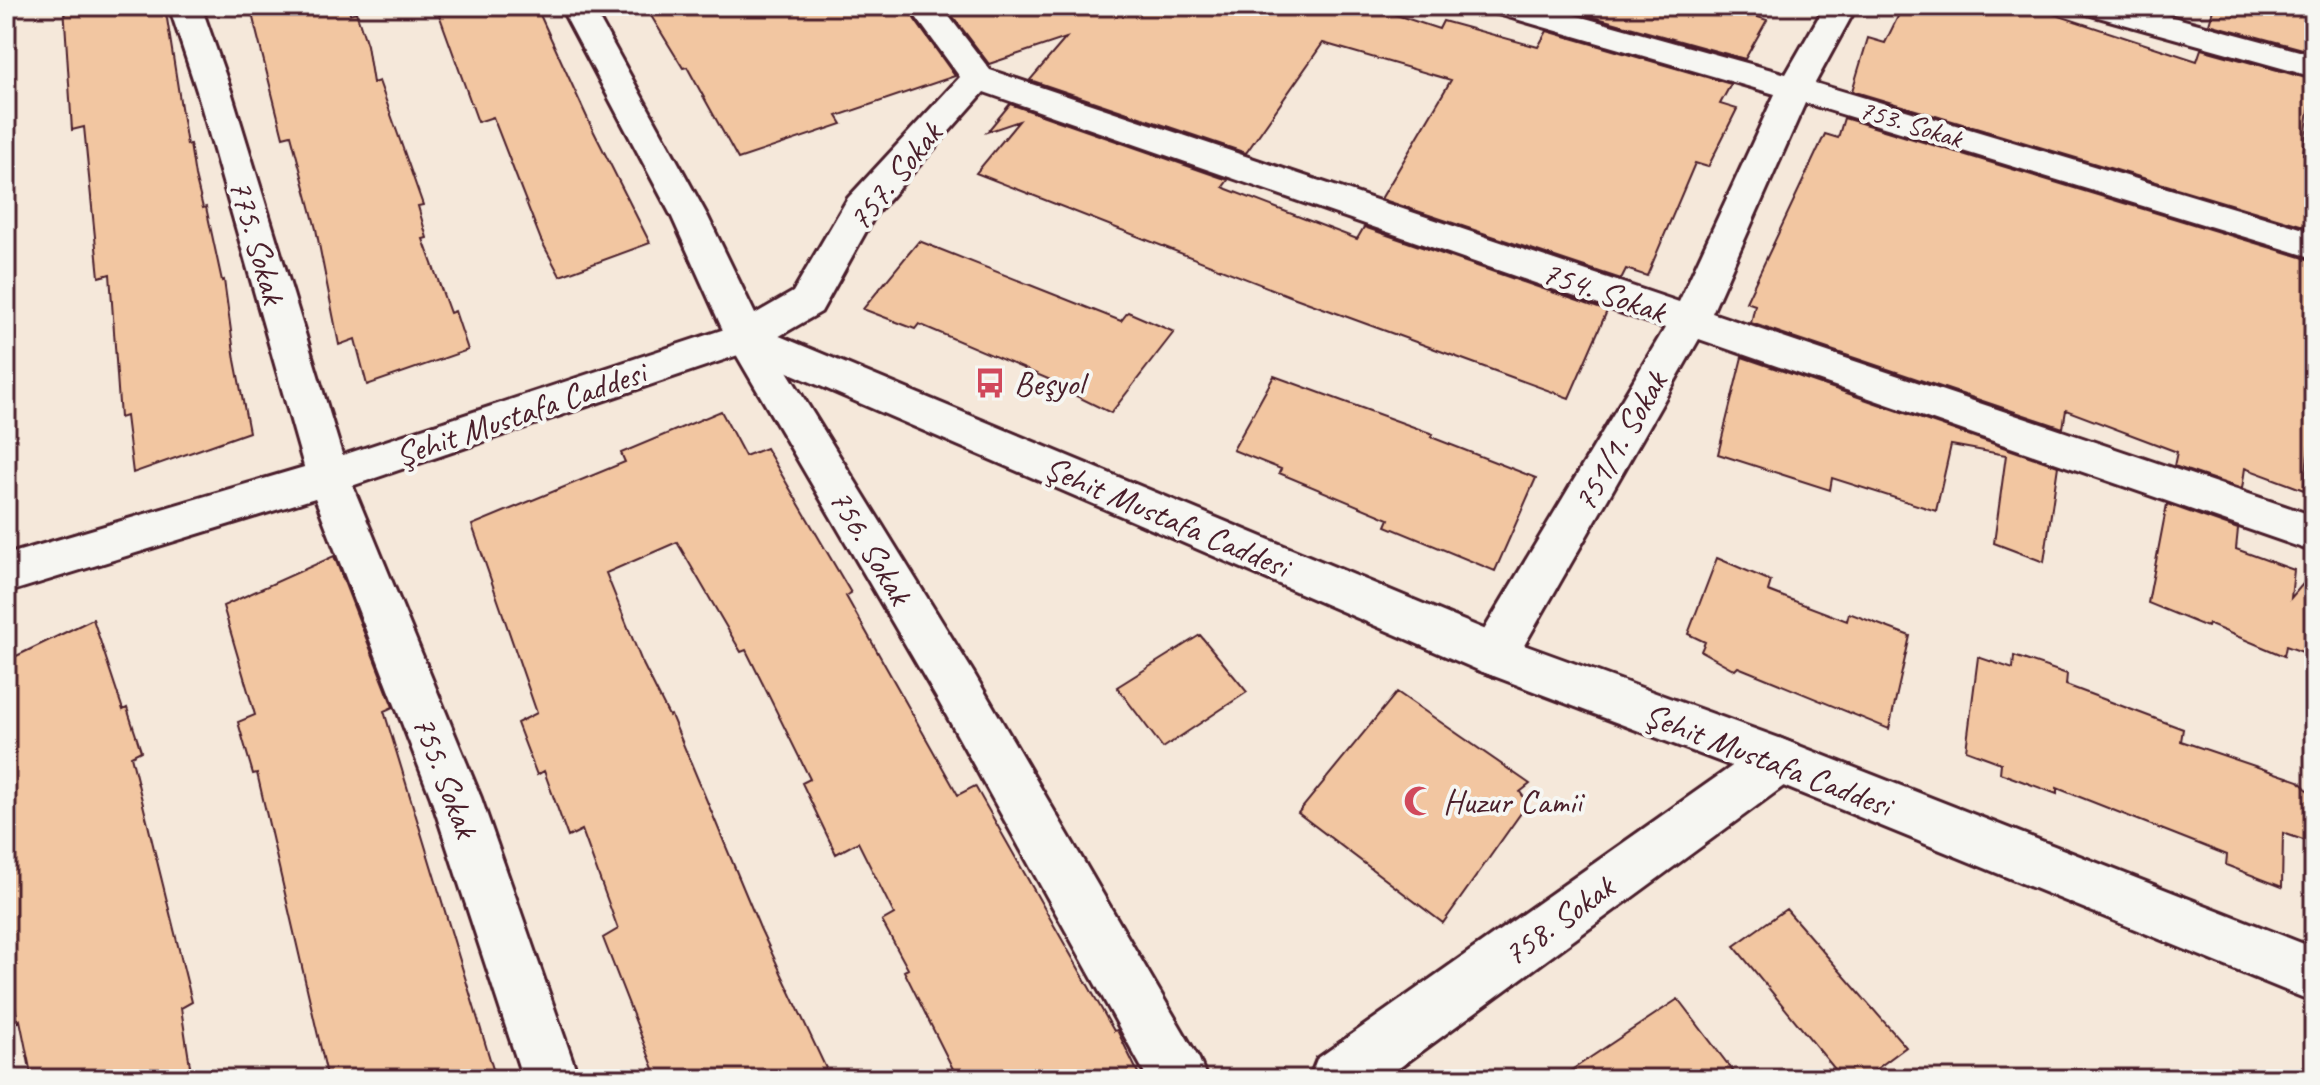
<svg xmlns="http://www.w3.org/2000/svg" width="2320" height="1085" font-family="Caveat,sans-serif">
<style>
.building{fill:#f2c6a1;stroke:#4a1f2b;stroke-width:2}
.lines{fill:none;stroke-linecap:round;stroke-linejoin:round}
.minor-casing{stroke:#4a1f2b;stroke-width:6}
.tertiary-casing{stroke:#4a1f2b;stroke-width:6}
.minor{fill:#f6f6f2;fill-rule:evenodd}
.tertiary{fill:#f6f6f2;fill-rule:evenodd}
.labels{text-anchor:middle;stroke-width:8;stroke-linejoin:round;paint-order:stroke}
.far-street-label{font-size:28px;fill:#4a1f2b;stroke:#f6f6f2}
.street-label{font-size:34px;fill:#4a1f2b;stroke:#f6f6f2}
.poi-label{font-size:34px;fill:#4a1f2b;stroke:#f6f6f2;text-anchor:start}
</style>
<rect width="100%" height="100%" fill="#f5e8da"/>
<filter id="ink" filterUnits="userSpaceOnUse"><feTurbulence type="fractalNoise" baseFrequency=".0125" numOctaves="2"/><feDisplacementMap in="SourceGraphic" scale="16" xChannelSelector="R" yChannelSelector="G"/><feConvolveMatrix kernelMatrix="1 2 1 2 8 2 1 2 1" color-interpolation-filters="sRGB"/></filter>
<g filter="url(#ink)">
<!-- building -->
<path class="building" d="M64,6H165L187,145L190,144L195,176L203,208L206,207L222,281L224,280L235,360L249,432L133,473L126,416L120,418L110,274L99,277L84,127L72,130Z
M250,6H348L350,14L356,12L367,45L373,83L379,81L423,205L418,206L427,238L423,239L450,313L455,311L468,350L367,385L355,339L339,345L316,229L291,135L283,137Z
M436,6H536L591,126L650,243L560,276L541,240L493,117L478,122Z
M645,6H905L955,76L837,116L842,124L738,159L687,67L683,68Z
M945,6H1369L1439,29L1443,21L1538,47L1547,31L1731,84L1720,104L1737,109L1708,167L1695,163L1647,276L1626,269L1621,279L1381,199L1451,80L1323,43L1246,153L1030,80L1066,38L989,64Z
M1562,6H1725L1767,20L1745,59L1561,8Z
M1903,6H2029L2197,61L2201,49L2313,80L2303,154L2314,157V229L1852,91L1868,38L1885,43Z
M2214,6H2314V52L2209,24Z
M1010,104L1228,180L1223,187L1227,189L1357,239L1364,227L1607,311L1569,398L1290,296L976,173L1019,121L987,132Z
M1844,118L2314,261V399L2304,490L2245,468L2242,489L2174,466L2177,452L2066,410L2063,428L1751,323L1755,305L1746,302L1825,134L1838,138Z
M919,241L1121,321L1128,312L1174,332L1111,413L1064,390L1067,387L919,324L915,329L863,309Z
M1742,357L2058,466L2044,562L1994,543L2006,455L1951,445L1936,511L1832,478L1830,490L1718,454Z
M1274,376L1433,434L1431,437L1536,478L1495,571L1386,526L1389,519L1279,473L1281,469L1233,450Z
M721,411L745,456L766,448L851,593L846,596L958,795L975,786L1114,1031L1117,1030L1141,1079H958L904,971L908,969L882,921L894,914L858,842L836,854L802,783L810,779L746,650L741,652L677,542L606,573L642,662L669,716L671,715L760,928L831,1079H658L603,938L618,929L582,830L568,837L544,771L537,775L517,723L537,713L472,525L625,462L621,453Z
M2167,504L2238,529L2236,549L2294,570L2291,598L2314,571V656L2286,646L2284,656L2208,624L2207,627L2148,603Z
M334,556L393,707L384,711L496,1079H328L257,773L253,774L238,722L255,715L223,606Z
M1717,558L1771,581L1768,591L1847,621L1849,613L1910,636L1889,729L1738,667L1735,670L1701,651L1705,642L1688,634Z
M93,619L123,710L127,708L141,751L131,756L192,1002L181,1008L192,1079H32L20,1020L18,1022L6,960V661Z
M1200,635L1247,692L1163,748L1117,687Z
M2014,656L2067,674L2066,685L2183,729L2181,741L2299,781L2312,795V843L2283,833L2282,887L2226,865L2227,855L2057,788V794L2000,773L2001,763L1966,750L1978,657L2013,669Z
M1397,692L1530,784L1520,792L1528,803L1443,923L1298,813Z
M1786,909L1906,1047L1863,1079H1843L1734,946Z
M1678,999L1739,1079H1558Z"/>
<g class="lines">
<!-- minor casing -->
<g class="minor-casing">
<path id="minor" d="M169,6H201L231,91L349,477L481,798L579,1079H523L431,798L307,477L197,91Z
M560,6H592L708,217L755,314L793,292L848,198L960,77L908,6H941L990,70L1679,302L1775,94L1495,13L1490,6H1542L1786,74L1825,6H1857L1815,83L2314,232V258L1805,103L1712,313L2314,516V552L1699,339L1510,670L1494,676L1478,670L1471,655L1478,640L1665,328L984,92L875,215L821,312L769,342L973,672L1199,1059L1207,1079H1148L939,702L726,337L672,217Z
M2079,6H2132L2314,55V77L2084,13Z
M1779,738L1796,745L1803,761L1796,777L1384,1079H1309L1317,1059L1762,745Z"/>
</g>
<!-- tertiary casing -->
<g class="tertiary-casing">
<path id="tertiary" d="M746,322L1510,640L1779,738L2314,948V1002L1766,779L1478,670L744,353L328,494L6,593V555L328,460Z"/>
</g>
<!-- minor -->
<use href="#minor" class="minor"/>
<!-- tertiary -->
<use href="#tertiary" class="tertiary"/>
</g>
</g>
<!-- icons -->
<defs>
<g id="bus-bare" transform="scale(2.4)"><path d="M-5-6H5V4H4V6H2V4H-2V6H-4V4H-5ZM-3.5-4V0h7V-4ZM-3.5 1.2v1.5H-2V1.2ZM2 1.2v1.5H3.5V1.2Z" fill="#d1495b" stroke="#f6f6f2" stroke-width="2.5" paint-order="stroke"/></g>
<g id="mosque-bare" transform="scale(2.4)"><path d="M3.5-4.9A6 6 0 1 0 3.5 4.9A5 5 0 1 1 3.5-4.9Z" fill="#d1495b" stroke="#f6f6f2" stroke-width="2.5" paint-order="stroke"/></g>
</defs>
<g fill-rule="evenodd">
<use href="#bus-bare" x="990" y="383"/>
<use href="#mosque-bare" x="1419" y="801"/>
</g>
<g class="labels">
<!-- far-street labels -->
<g class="far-street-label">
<text transform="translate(1911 123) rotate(17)" y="10">753. Sokak</text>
</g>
<!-- street labels -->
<g class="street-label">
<text transform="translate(894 176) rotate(-51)" y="12">757. Sokak</text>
<text transform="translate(258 241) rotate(74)" y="12">775. Sokak</text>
<text transform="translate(1604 291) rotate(19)" y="12">754. Sokak</text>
<text transform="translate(520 413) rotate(-19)" y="12">Şehit Mustafa Caddesi</text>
<text transform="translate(1619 441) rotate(-60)" y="12">751/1. Sokak</text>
<text transform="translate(1167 516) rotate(23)" y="12">Şehit Mustafa Caddesi</text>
<text transform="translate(871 546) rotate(59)" y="12">756. Sokak</text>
<text transform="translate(1768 759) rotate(21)" y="12">Şehit Mustafa Caddesi</text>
<text transform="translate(446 776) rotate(69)" y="12">755. Sokak</text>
<text transform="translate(1558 920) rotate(-36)" y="12">758. Sokak</text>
</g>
<!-- poi labels -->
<g class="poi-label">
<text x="1014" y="395">Beşyol</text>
<text x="1443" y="813">Huzur Camii</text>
</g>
</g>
<!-- margin -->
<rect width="2320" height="1085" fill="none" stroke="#f6f6f2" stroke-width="32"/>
<rect x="16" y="16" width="2288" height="1053" fill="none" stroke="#4a1f2b" stroke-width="3" filter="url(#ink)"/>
</svg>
